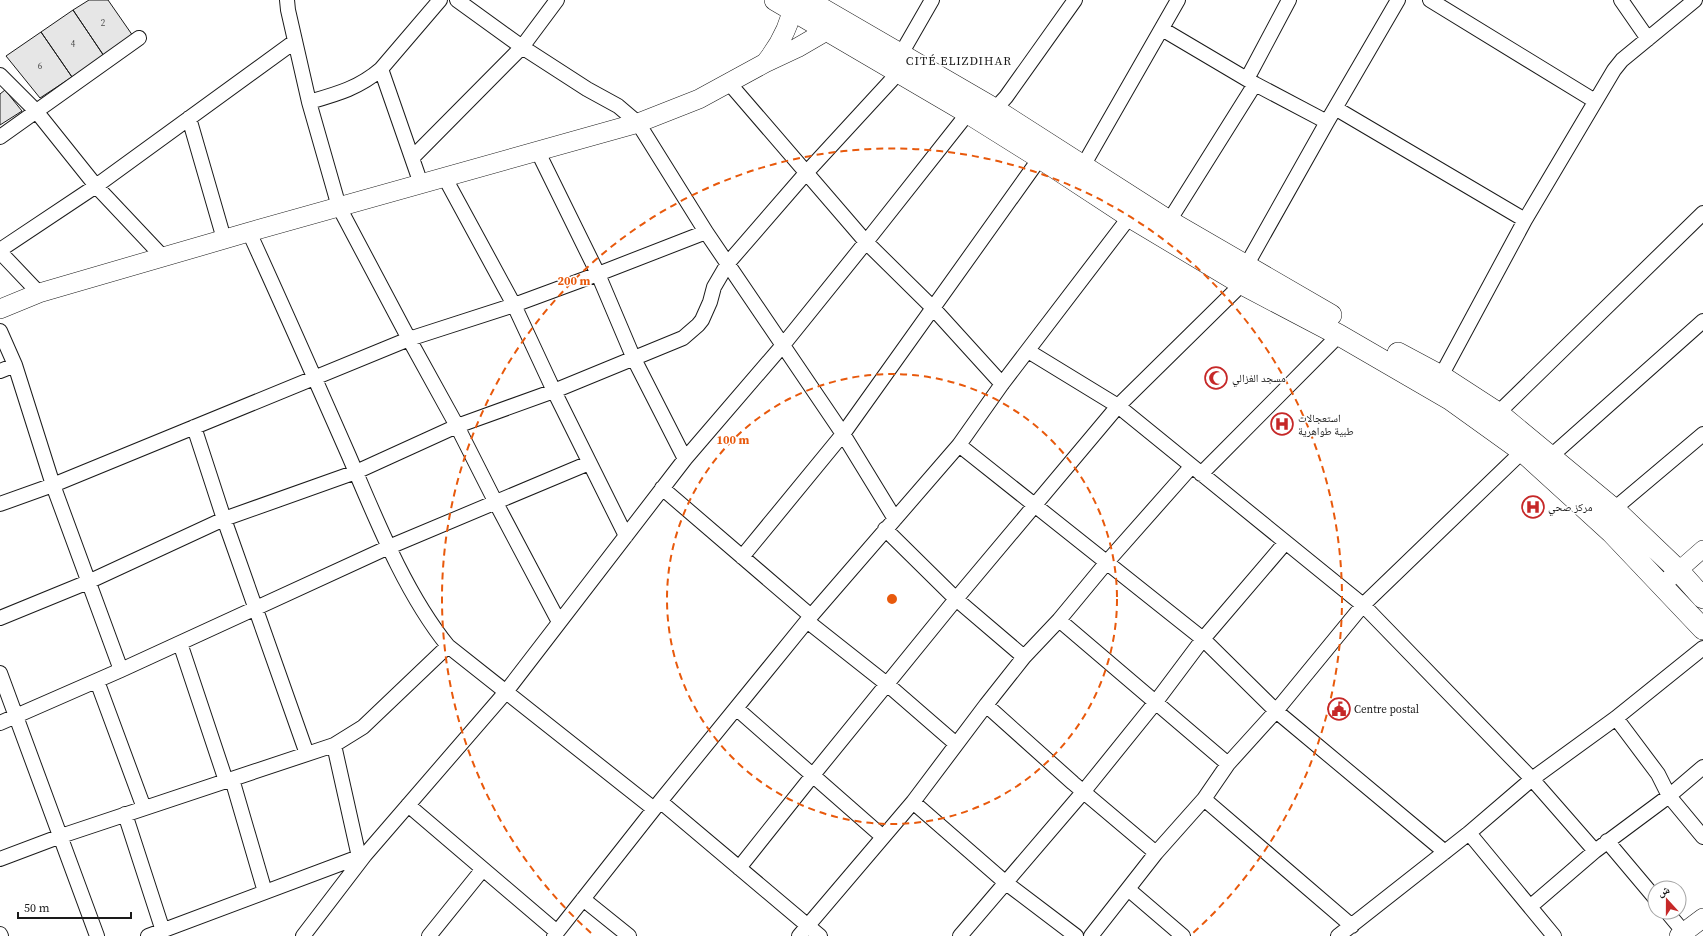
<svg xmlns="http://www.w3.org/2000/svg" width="1703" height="936" font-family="'Source Serif 4','Noto Naskh Arabic',serif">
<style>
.building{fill:#e6e6e6;stroke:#1a1a1a}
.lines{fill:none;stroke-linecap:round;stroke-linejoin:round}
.minor-casing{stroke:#1a1a1a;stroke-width:16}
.tertiary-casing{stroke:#1a1a1a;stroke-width:18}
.secondary-casing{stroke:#1a1a1a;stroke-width:20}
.primary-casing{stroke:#1a1a1a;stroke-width:22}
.minor{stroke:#fff;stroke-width:14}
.tertiary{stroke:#fff;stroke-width:17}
.secondary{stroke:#fff;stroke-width:19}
.primary{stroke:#fff;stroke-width:21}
.ring{fill:none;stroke:#e8590c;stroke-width:2;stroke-dasharray:7 5}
.labels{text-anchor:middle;stroke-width:3;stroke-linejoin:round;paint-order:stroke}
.number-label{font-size:9px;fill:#4d4d4d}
.poi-label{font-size:11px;fill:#1a1a1a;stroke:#fff;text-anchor:start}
.neighbourhood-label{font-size:12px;letter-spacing:1px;fill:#1a1a1a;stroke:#fff}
.centre{fill:#e8590c;stroke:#fff;stroke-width:2}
.ring-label{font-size:12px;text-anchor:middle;font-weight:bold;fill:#e8590c;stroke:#fff;stroke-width:3;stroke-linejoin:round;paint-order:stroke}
</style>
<rect width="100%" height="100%" fill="#fff"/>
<!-- building -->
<path class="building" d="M89,0H108L133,36L104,56L73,10Z
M73,10L104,56L72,77L41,32Z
M41,32L72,77L40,98L6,56Z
M5,90L22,111L0,125V94Z"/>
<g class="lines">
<!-- minor casing -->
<g class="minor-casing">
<path id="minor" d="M287,0L288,10L309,102L339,207L409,339L457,426L496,503L559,622
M457,0L522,47L587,89L618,106L638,123L706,232L843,434L895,519
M1430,0L1595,101
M1621,0L1648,39
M1162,29L1255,84L1327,122
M901,54L932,0
M381,69L421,184
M0,75L36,111L96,186L163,257
M1247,79L1289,0
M729,83L866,242L933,308L1002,384
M309,102C337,94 359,88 381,69L440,0
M1335,108L1525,220
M995,109L1006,97L1075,0
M189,118L224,239
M0,137L139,38
M538,152L598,274L634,359L685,459
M413,157L522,47L557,0
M1083,166L1178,0
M445,178L514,305L554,391L626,536
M1169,221L1255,84
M249,232C283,306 316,381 349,456C376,519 405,593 448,646L654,809
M0,250L96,186L294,42
M0,252L39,293
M1246,266L1327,122L1398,0
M0,331L15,365L53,485L121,670
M1028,351L1118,406L1363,605L1532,779L1595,851
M0,371L15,365
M1441,376L1525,220L1614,70L1622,60L1695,0
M1498,413L1703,213
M194,427L224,519L307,754
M959,445L1203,639L1276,711L1445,852
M1550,457L1703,321
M1201,474L1339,335
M662,488L811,616
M0,504L53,485L409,339L514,305L598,274L706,232
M1614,509L1703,434
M885,529L956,599L1024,657
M742,557L843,434L1040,158
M0,618L88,582L224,519L356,472L457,426L554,391L683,338L698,325L702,320L710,302L714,287L728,263L806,173L899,72
M1059,620L1228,764
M807,621L888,685L956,744
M180,643L226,781
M0,673L97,936
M97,681L144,808
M986,705L1073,783L1156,853
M736,708L883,837
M1616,718L1658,774L1669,796L1703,837
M0,723L121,670L389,547L589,463
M334,745L359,857
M232,779L265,892
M1204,799L1352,926
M661,802L820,936
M913,802L1006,883L1076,936
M408,805L557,932
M125,814L163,931
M1469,833L1554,936
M1607,841L1655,898
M0,859L61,836L334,745L363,727L448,646
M739,868L813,775L956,599L1118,406L1242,284
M1128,889L1183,936
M583,899L629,936
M1531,906L1595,851L1669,796L1703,767
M1667,912L1687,936
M0,934L1,936
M148,936L364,855
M303,936L365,855L505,693L685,459L783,345L866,242L968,113
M429,936L483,869
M554,936L654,809L811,616L959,445L1002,384L1134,211
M799,936L913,802L986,705L1024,657L1059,620L1107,562L1191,467
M960,936L1084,791L1155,703L1203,639L1285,543
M1091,936L1156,853L1204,799L1228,764L1276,711L1363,605L1528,446
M1338,936L1469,833L1532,779L1616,718L1703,648"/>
</g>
<!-- tertiary casing -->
<g class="tertiary-casing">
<path id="tertiary" d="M1662,585L1703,549"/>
</g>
<!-- secondary casing -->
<g class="secondary-casing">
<path id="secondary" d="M766,62C781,43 791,24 794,0
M0,309L39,293L249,232L638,123L699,99L765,63L797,48L840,23
M1679,936L1703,918"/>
</g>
<!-- primary casing -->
<g class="primary-casing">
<path id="primary" d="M775,0L968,113L1040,158L1130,217L1242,284L1339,335L1451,400L1522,451L1611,532L1703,629
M807,0L988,105L1169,221L1331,315
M1398,353L1441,376L1498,413L1614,509L1678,570L1703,598"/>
</g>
<!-- minor -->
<use href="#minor" class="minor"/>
<!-- tertiary -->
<use href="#tertiary" class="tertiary"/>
<!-- secondary -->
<use href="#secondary" class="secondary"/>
<!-- primary -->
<use href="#primary" class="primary"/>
</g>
<!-- distance rings -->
<g class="ring">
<circle cx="892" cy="599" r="225"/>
<path d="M591 933A450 450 0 1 1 1193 933"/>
</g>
<!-- icons -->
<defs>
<g id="mosque-ring" transform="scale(1.15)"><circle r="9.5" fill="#fff" stroke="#c62828" stroke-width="1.5"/><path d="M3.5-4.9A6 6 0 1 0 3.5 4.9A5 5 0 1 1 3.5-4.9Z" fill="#c62828"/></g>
<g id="hospital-ring" transform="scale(1.15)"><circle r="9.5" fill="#fff" stroke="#c62828" stroke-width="1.5"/><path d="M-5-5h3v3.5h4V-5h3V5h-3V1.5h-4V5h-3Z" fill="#c62828"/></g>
<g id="civic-ring" transform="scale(1.15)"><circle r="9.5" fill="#fff" stroke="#c62828" stroke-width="1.5"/><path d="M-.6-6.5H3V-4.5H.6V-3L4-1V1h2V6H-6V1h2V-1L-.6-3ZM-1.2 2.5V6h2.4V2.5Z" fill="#c62828"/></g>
</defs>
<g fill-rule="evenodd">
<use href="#mosque-ring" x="1216" y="378"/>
<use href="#hospital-ring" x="1282" y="424"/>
<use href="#hospital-ring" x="1533" y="507"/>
<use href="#civic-ring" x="1339" y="709"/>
</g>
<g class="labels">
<!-- number labels -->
<g class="number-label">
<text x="103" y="26">2</text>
<text x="73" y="47">4</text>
<text x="40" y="69">6</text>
</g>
<!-- poi labels -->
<g class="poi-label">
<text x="1232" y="382">مسجد الغزالي</text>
<text x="1298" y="422">استعجالات<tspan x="1298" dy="13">طبية طواهرية</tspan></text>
<text x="1548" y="511">مركز صحي</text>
<text x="1354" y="713">Centre postal</text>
</g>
<!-- neighbourhood labels -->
<g class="neighbourhood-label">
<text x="959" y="65">CITÉ ELIZDIHAR</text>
</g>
</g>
<circle cx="892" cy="599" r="6" class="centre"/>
<g class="ring-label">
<text x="574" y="285">200 m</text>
<text x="733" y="444">100 m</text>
</g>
<!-- north arrow -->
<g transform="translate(1667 900) rotate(339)"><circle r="19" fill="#ffffff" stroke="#a3a3a3"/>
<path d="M0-3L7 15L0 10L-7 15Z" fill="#c62828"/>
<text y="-6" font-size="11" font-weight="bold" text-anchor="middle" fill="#1a1a1a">ش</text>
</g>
<!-- scale -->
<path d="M18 912v6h113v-6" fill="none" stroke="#1a1a1a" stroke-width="2"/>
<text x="24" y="912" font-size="12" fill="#1a1a1a" stroke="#ffffff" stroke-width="3" paint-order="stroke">50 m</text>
</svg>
